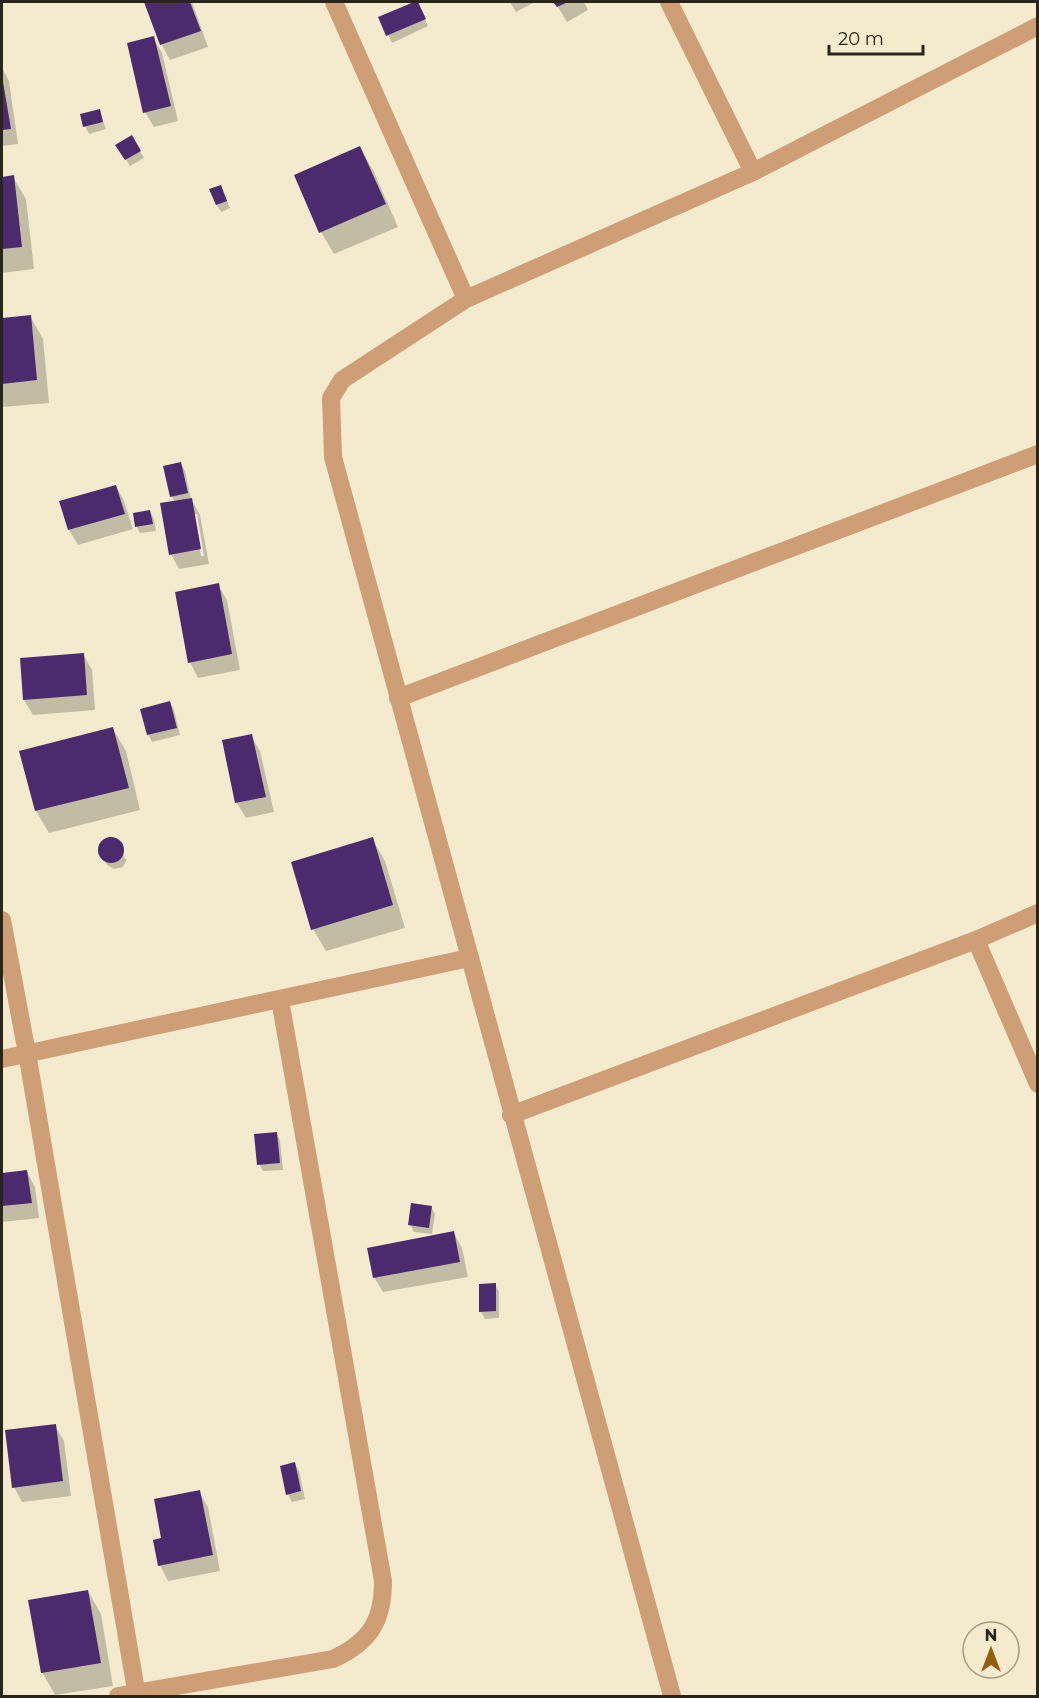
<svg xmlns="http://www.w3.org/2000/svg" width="1039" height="1698" font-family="Montserrat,sans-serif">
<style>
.shadow{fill:#0003;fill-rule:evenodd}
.building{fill:#4c2a6e}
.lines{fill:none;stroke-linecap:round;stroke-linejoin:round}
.minor{stroke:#ce9e77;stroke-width:18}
</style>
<rect width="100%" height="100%" fill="#f4ebcf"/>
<!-- shadow -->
<path class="shadow" d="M146,2H192L208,47L170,60L162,45Z
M510,2H535L516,12Z
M555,2H584L588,10L567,22Z
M420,9L428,26L392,43L380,18Z
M153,38L162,53L178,121L154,127L145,112Z
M2,68L9,81L18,144L2,146Z
M99,111L106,129L89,134L85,126Z
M131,137L144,158L130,166L117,146Z
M360,148L373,170L398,227L334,254L321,232Z
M13,177L26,199L34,269L2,273V178Z
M224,194L230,208L221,212L217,205Z
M30,316L43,339L49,403L2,407V319Z
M181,464L185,471L191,499L200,515L209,564L179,569L171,554L175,502L172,497L165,467ZM194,514H197L204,556H201Z
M116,486L124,501L133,529L78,545L69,530Z
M150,512L154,519L156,531L140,533L136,526Z
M218,585L227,600L240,670L198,678L190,662Z
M83,654L92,670L95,710L33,715L24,700Z
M170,702L174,710L180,735L152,742L148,734Z
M113,729L126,751L140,810L49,833L36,811Z
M251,736L260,751L274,812L246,818L237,803L223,741Z
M112,839L120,842L125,859H127L123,867L114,869L107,865L99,849L103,841Z
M372,839L385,861L405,928L326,951L313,929Z
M276,1133L280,1140L283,1170L263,1171L259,1164Z
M27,1172L35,1187L39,1218L2,1222V1174Z
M431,1207L435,1214L432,1234L414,1232L410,1224Z
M454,1233L462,1248L468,1277L383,1292L374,1277Z
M495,1285L499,1292V1318L485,1319L481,1312Z
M55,1426L64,1441L71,1496L22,1502L14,1487Z
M295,1464L299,1471L305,1499L292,1502L288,1494Z
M199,1492L208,1507L220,1571L168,1581L160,1565L163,1539Z
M88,1591L101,1614L113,1686L55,1695L42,1672Z"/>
<!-- building -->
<path class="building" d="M144,2H190L201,31L160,45Z
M414,2H418L426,19L386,36L378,17Z
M553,2H568L557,7Z
M154,36L171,106L143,113L127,43Z
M2,76L11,129L2,130Z
M100,109L103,122L83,127L80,114Z
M132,135L141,151L125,160L115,145Z
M360,146L386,204L319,233L294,175Z
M14,175L22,247L2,249V177Z
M221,185L227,201L216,205L209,189Z
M31,315L37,380L2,384V318Z
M181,462L188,493L170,497L163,466Z
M116,485L125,514L68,530L59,501Z
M192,498L201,549L169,555L160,503Z
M150,510L153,524L135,527L133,513Z
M219,583L232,654L188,663L175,592Z
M84,653L87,695L23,700L20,658Z
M170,701L177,728L147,735L140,709Z
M113,727L129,788L35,811L19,751Z
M252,734L266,797L235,803L222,740Z
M373,837L393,905L311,930L291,862Z
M98 850a13 13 0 1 1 26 0a13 13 0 1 1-26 0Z
M277,1132L280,1163L257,1165L254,1134Z
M27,1170L32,1203L2,1206V1173Z
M411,1203L432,1206L429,1228L408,1225Z
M454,1231L460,1262L373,1278L367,1248Z
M496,1283V1311L479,1312V1284Z
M56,1424L63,1481L12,1488L5,1430Z
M295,1462L301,1491L286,1495L280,1466Z
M200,1490L213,1555L158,1566L153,1540L161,1538L154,1499Z
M88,1590L101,1663L41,1673L28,1600Z"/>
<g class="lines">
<!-- minor -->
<path class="minor" d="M334,2L466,299
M669,2L753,172
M398,698L1038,454
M2,920L27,1053L137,1696
M976,940L1038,1084
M2,1059L469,958
M511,1115L976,940L1038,913
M118,1696L333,1659C370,1642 383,1621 383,1581L280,1000
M672,1696L333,457L331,398L342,380L466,299L753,172L1038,26"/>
</g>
<!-- border -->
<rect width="1039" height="1698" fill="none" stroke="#29251b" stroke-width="6"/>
<!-- north arrow -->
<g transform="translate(991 1650)"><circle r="28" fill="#f4ebcf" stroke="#a39c87" stroke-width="1.5"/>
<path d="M0-4.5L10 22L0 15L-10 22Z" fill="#915d0f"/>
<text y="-9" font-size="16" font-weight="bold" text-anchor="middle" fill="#29251b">N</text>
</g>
<!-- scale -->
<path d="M829 45v9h94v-9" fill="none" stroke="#29251b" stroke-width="3"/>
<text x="838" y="45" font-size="18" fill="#29251b" stroke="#f4ebcf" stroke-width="4.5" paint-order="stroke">20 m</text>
</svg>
